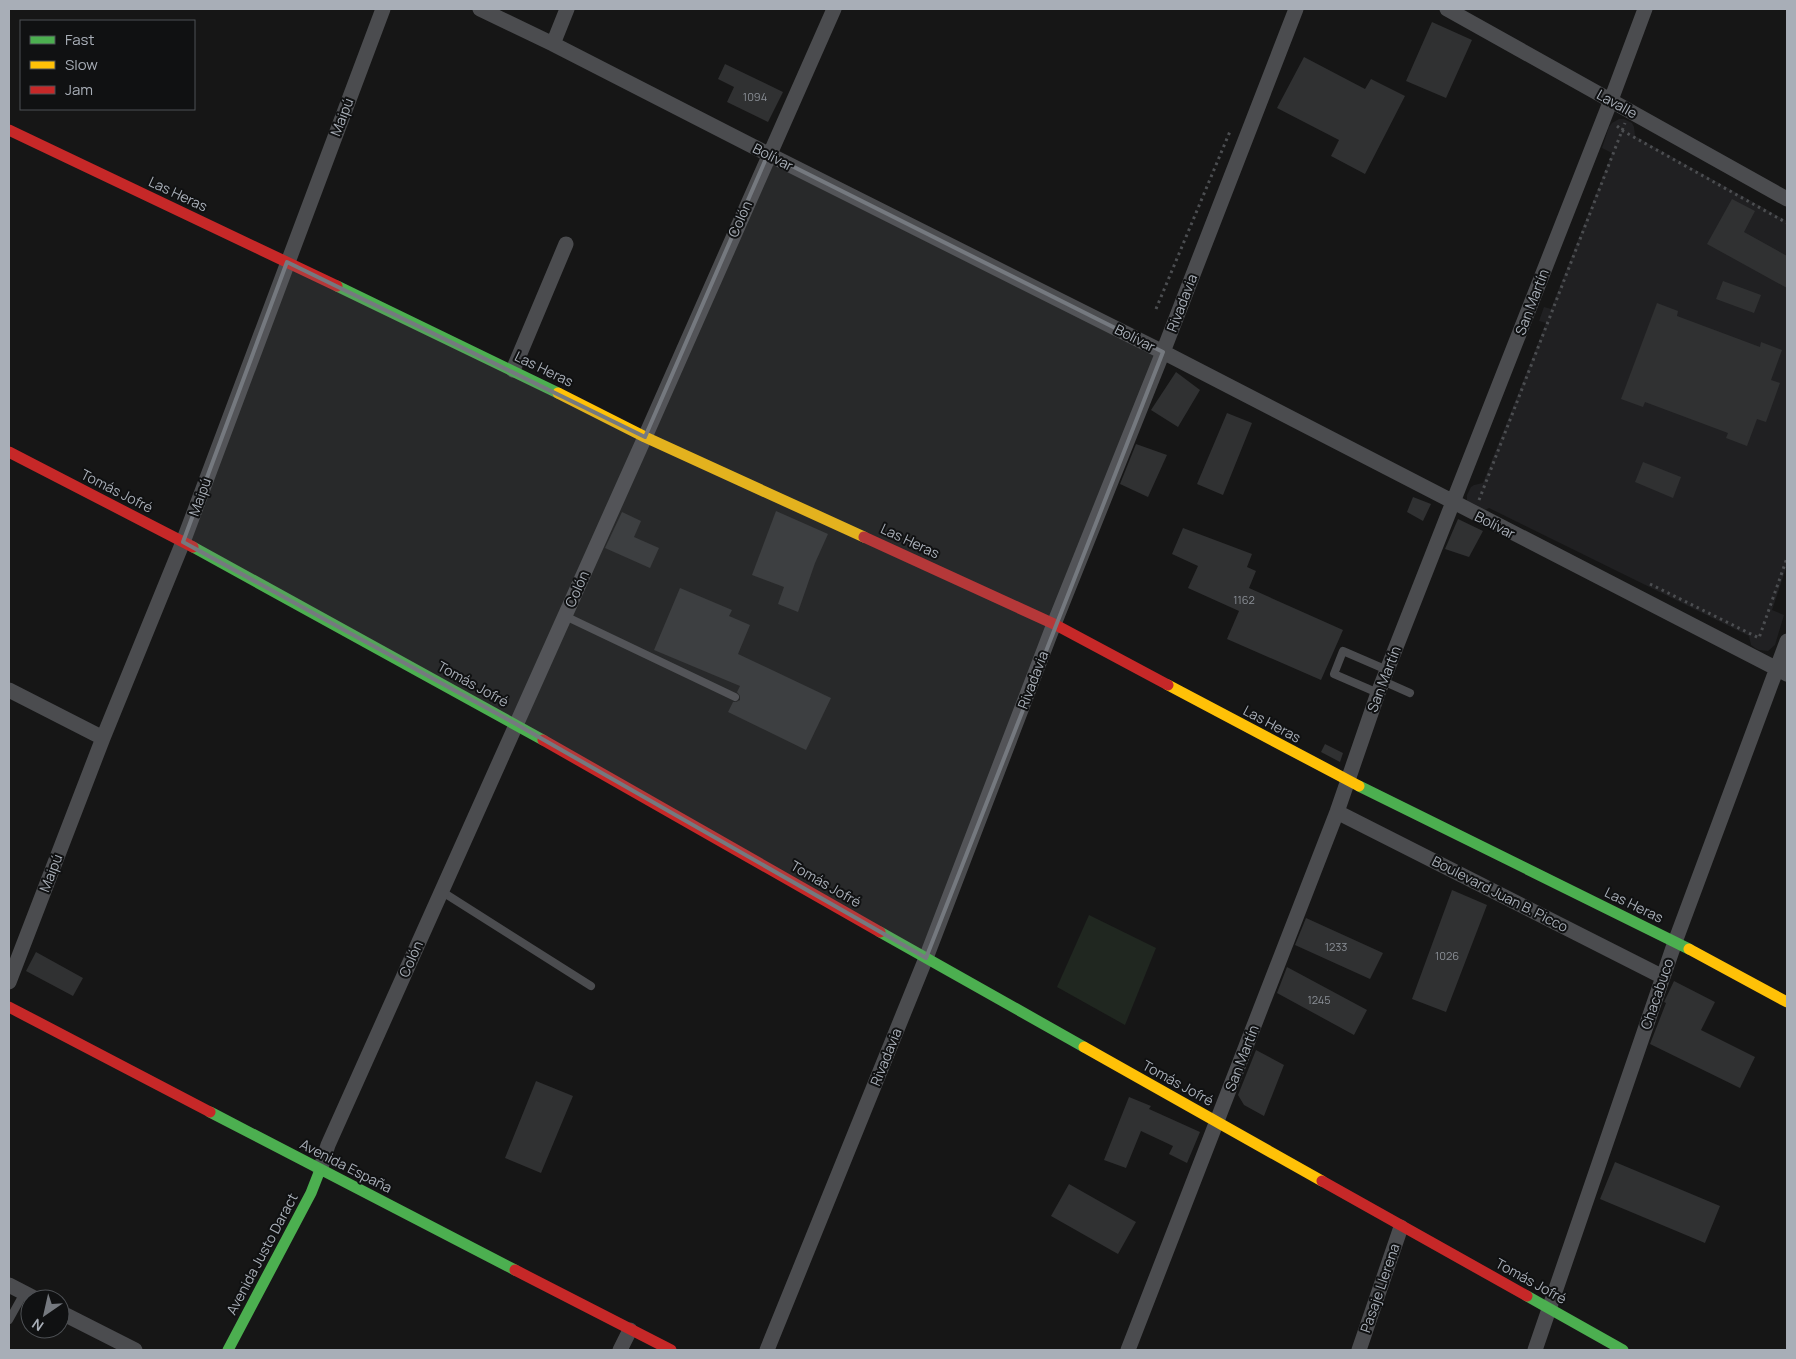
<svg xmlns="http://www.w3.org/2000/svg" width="1796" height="1359" font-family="Manrope,sans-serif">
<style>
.built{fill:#202022}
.green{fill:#202720}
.building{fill:#303132}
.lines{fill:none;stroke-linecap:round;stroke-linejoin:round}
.path{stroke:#4c4e51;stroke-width:3;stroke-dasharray:2.5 4;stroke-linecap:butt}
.lane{stroke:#4b4c4f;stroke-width:8}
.street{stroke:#4b4c4f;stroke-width:15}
.fast{stroke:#4caf50;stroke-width:11}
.slow{stroke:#ffc107;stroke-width:11}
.jam{stroke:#c62828;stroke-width:11}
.marked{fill:#75797f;fill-opacity:0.2;stroke:#75797f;stroke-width:4;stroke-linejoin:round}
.labels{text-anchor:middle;stroke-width:4;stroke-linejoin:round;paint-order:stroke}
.number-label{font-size:11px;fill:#8a8f96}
.street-label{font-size:14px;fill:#a8aeb7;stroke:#101112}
</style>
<rect width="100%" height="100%" fill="#161616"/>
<!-- built -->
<path class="built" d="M1619,119H1624L1632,123L1634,127L1635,136L1787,221V565L1772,610L1784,615L1775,645L1768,651L1759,650L1755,648L1751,645L1749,636L1489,508L1485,510L1469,504L1467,500V495L1471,487L1474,485L1483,483L1546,323L1539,321L1544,307L1551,309L1612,153L1602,148L1609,127L1612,123Z"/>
<!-- green -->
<path class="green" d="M1089,915L1156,948L1125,1025L1057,987Z"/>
<!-- building -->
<path class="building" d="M1432,22L1472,40L1446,98L1406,81Z
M1304,57L1365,89L1371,79L1405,96L1365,174L1331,156L1339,140L1277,108Z
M725,64L783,92L768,122L727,102L734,87L718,79Z
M1732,199L1755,211L1744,232L1787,256V288L1707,244Z
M1723,281L1761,295L1754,313L1716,299Z
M1657,303L1678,311L1677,316L1760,347L1761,342L1782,350L1771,380L1780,383L1766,422L1757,419L1747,446L1726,438L1728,433L1645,402L1643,407L1621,399Z
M1176,372L1200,390L1178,427L1151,410Z
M1227,413L1252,423L1223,495L1197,484Z
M1136,444L1167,455L1148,497L1120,484Z
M1643,462L1681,477L1673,498L1635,482Z
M1413,497L1431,504L1423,521L1407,512Z
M776,511L828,534L815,563L798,612L778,604L784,587L752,575Z
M622,512L641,521L634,537L659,548L650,568L605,548Z
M1458,519L1483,531L1469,557L1445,549Z
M1183,528L1252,554L1247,567L1256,571L1249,588L1343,630L1321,680L1227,639L1239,611L1188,588L1198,566L1172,554Z
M680,588L732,610L729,616L750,625L738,654L831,698L806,750L728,712L733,702H736L740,700V696L737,692L740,686L654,650Z
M1325,744L1343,753L1340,762L1321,752Z
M1452,890L1487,905L1446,1012L1412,999Z
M1306,918L1383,953L1370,979L1295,945Z
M36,952L83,978L73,996L26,971Z
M1287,967L1367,1010L1354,1035L1277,993Z
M1674,981L1715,1002L1701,1030L1755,1057L1740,1088L1650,1044L1666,1003L1664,1002Z
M1256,1050L1284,1065L1264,1116L1244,1105L1238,1095Z
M536,1081L573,1096L541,1173L505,1158Z
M1129,1097L1151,1106L1149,1109L1200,1132L1187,1163L1169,1154L1173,1146L1141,1131L1126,1168L1104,1160Z
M1615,1162L1720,1206L1705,1243L1600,1199Z
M1069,1184L1136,1222L1118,1254L1051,1216Z"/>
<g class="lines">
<!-- path -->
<path class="path" d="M1617,126L1623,131L1787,223
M1156,309L1231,129
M1479,500L1625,123
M1650,584L1759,638L1787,558"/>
<!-- lane -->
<path class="lane" d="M565,616L735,697
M1383,681L1410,693
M1378,693L1334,674L1343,651L1387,670
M441,891L591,986
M9,1320L24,1293"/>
<!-- street -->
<path class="street" d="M480,9L553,44L768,154L1163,352L1787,674
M1447,9L1787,199
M553,44L567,9
M513,370L566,244
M9,690L103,738
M1337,812L1663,977
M9,982L103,738L183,542L383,9
M320,1170L328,1145L645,437L834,9
M9,1285L36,1299
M60,1312L135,1350
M620,1350L630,1330
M767,1350L926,958L1054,624L1163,352L1296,9
M1128,1350L1337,812L1378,693L1611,100L1645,9
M1359,1350L1401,1227
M1535,1350L1675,942L1787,641"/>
<!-- fast -->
<path class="fast" d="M337,286L558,393
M193,547L543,740
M1359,786L1689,949
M880,932L1084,1047
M210,1112L515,1270
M1527,1296L1623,1350
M228,1350L311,1193L320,1170"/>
<!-- slow -->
<path class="slow" d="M558,393L645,437L864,537
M1168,685L1359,786
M1689,949L1787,1002
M1084,1047L1322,1181"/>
<!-- jam -->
<path class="jam" d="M9,130L337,286
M9,452L193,547
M864,537L1054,624L1168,685
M543,740L880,932
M9,1007L210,1112
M1322,1181L1527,1296
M515,1270L671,1350"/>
</g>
<!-- marked area -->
<path class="marked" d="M768,154L1163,352L926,958L516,724L183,542L287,262L645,437Z"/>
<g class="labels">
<!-- number labels -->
<g class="number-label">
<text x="755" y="101">1094</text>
<text x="1244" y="604">1162</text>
<text x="1336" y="951">1233</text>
<text x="1447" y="960">1026</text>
<text x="1319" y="1004">1245</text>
</g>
<!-- street labels -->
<g class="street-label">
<text transform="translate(1617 104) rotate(29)" y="5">Lavalle</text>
<text transform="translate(342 117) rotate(-69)" y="5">Maipú</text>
<text transform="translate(773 157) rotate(27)" y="5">Bolívar</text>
<text transform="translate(178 194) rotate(25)" y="5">Las Heras</text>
<text transform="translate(740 219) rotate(-66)" y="5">Colón</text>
<text transform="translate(1532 302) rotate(-69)" y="5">San Martín</text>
<text transform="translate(1182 303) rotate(-69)" y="5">Rivadavia</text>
<text transform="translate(1135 338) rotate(27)" y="5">Bolívar</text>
<text transform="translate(544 369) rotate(26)" y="5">Las Heras</text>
<text transform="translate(117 491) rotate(27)" y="5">Tomás Jofré</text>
<text transform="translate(200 497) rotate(-70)" y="5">Maipú</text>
<text transform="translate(1495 525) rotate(27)" y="5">Bolívar</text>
<text transform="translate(910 541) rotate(25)" y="5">Las Heras</text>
<text transform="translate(577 589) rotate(-66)" y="5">Colón</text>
<text transform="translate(1384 679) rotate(-69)" y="5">San Martín</text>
<text transform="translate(1033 680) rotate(-69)" y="5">Rivadavia</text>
<text transform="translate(473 684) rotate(29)" y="5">Tomás Jofré</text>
<text transform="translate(1272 724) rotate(28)" y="5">Las Heras</text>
<text transform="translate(51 873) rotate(-69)" y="5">Maipú</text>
<text transform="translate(826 884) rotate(30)" y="5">Tomás Jofré</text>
<text transform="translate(1500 894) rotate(27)" y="5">Boulevard Juan B. Picco</text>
<text transform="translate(1634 905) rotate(26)" y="5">Las Heras</text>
<text transform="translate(411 959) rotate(-66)" y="5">Colón</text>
<text transform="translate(1657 994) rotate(-71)" y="5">Chacabuco</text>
<text transform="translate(886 1057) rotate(-68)" y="5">Rivadavia</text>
<text transform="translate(1242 1058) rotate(-69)" y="5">San Martín</text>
<text transform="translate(1178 1083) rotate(29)" y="5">Tomás Jofré</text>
<text transform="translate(346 1166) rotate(27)" y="5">Avenida España</text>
<text transform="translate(262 1254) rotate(-62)" y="5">Avenida Justo Daract</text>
<text transform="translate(1531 1281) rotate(29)" y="5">Tomás Jofré</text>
<text transform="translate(1380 1288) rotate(-71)" y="5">Pasaje Llerena</text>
</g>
</g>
<!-- border -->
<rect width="1796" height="1359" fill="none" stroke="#a8aeb7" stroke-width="20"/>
<!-- legend -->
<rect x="20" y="20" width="175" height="90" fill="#101112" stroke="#4d5054"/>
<rect x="30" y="36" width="25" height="8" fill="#4caf50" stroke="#4d5054"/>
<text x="65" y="45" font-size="15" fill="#a8aeb7">Fast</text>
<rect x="30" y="61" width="25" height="8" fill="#ffc107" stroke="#4d5054"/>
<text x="65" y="70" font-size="15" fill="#a8aeb7">Slow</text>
<rect x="30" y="86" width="25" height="8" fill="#c62828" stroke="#4d5054"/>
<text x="65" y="95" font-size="15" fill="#a8aeb7">Jam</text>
<!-- north arrow -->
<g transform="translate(45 1314) rotate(214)"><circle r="24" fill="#101112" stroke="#4d5054"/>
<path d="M0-4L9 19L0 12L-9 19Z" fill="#75797f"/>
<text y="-8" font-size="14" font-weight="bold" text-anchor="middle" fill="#a8aeb7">N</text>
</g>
</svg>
